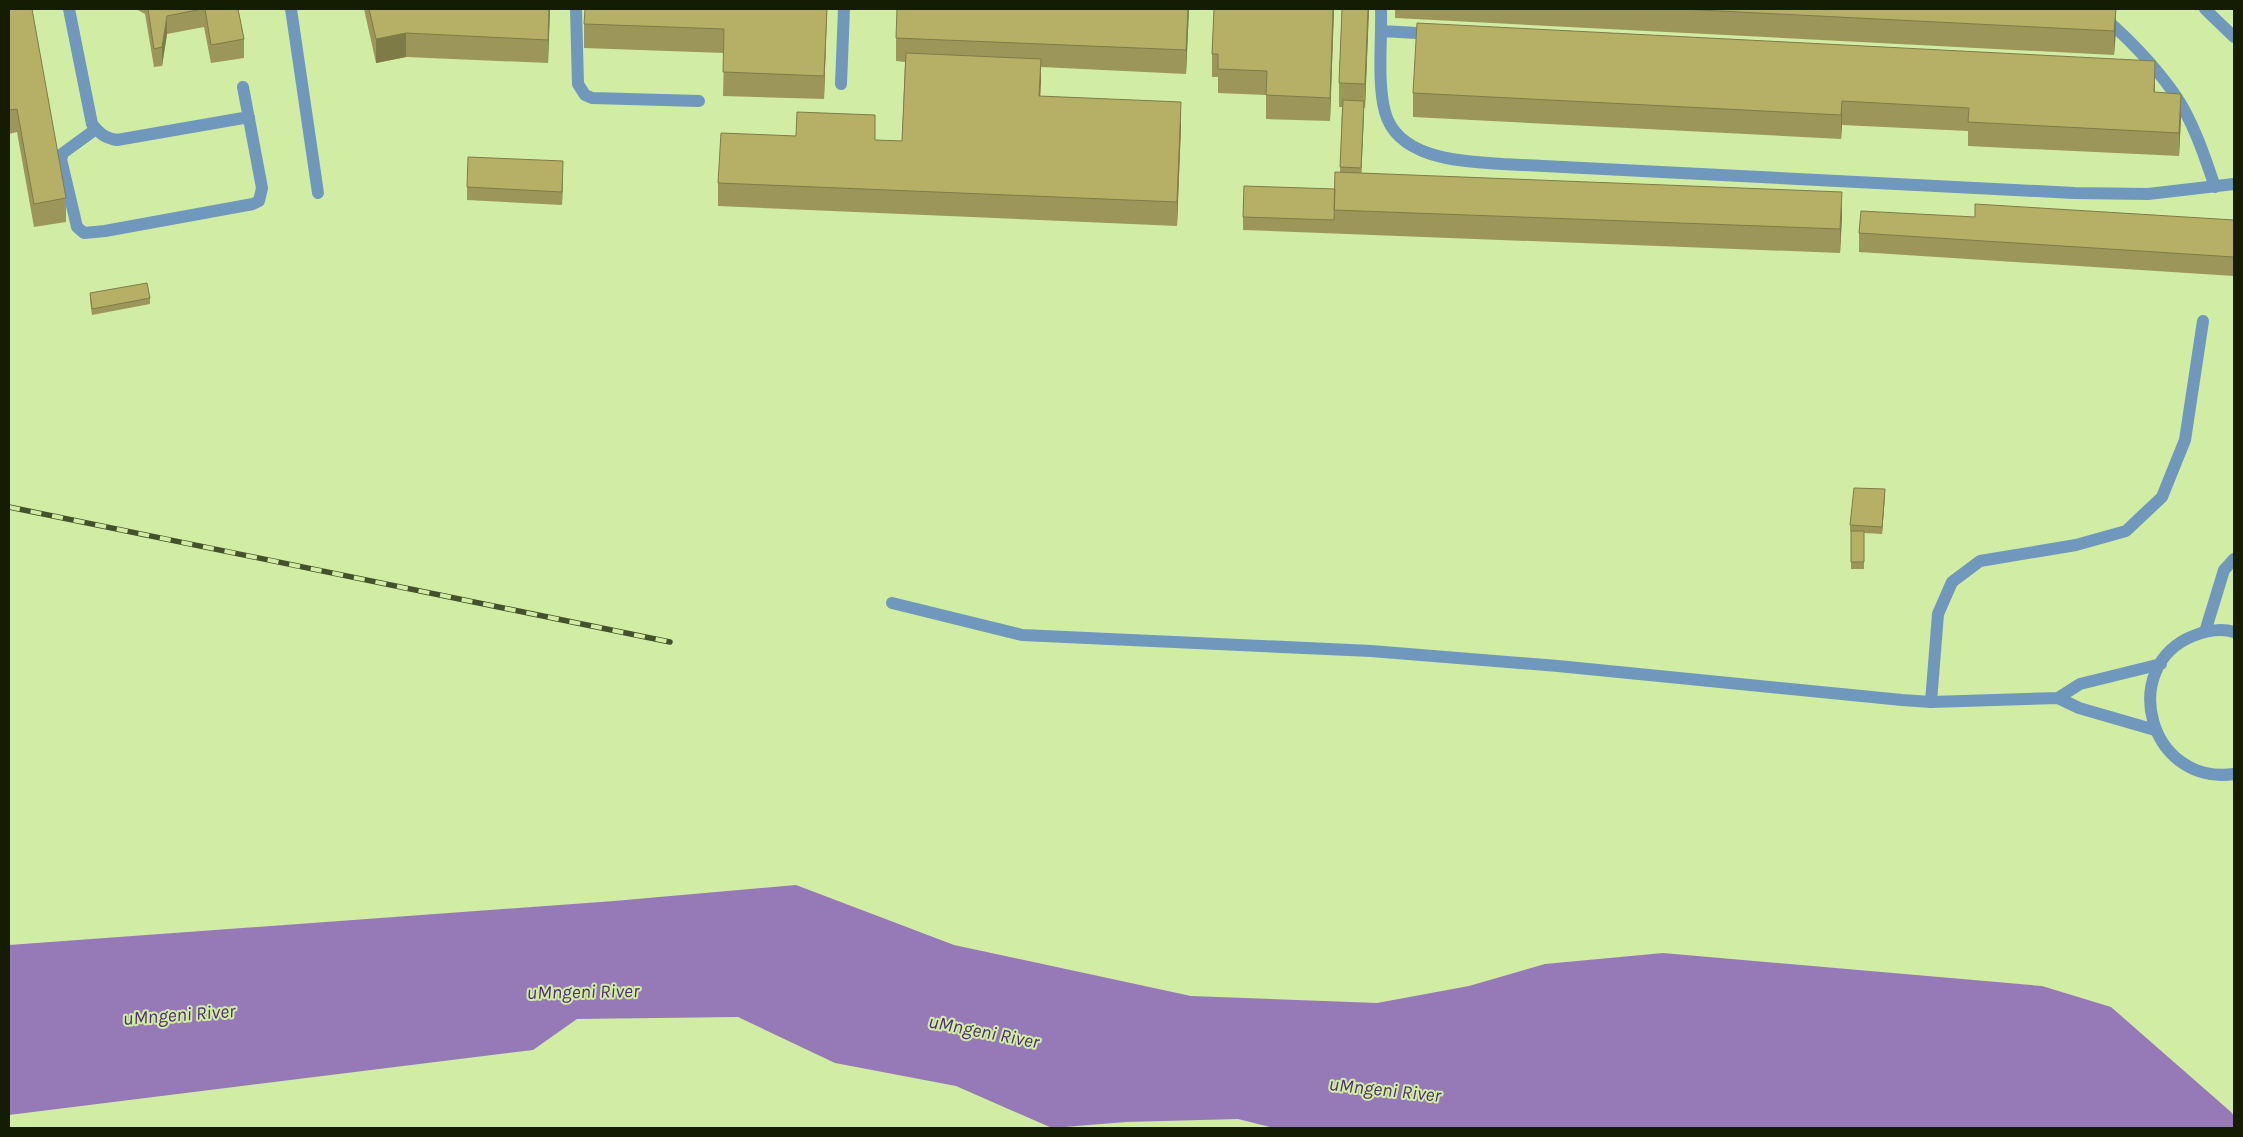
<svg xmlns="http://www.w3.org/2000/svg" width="2243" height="1137" font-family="Karla,sans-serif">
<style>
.water{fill:#967ab8}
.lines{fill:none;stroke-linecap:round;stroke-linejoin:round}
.service{stroke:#6f98bc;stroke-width:12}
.minor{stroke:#6f98bc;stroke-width:12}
.rail-casing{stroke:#44522b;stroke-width:5.5}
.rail{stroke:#d1eda3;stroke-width:4;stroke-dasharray:11;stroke-linecap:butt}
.wall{fill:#9c9758}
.shaded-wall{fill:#7f7b47}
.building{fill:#b5b066;stroke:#7f7b47}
.labels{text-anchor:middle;stroke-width:4;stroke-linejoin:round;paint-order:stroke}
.water-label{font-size:19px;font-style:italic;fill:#512a75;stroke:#d1eda3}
</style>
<rect width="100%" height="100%" fill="#d1eda3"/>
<!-- water -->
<path class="water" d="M796,885L954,945L1191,996L1377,1003L1469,986L1545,964L1663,953L2042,986L2111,1007L2231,1112L2234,1116V1128H1274L1238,1119L1126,1122L1052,1128L956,1086L835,1063L738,1017L577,1019L533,1050L9,1115V945L614,901Z"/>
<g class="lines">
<!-- service -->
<path class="service" d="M69,9L92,124C100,134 105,138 117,140L249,117
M291,9L318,193
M576,9L578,84L585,95L592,98L699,101
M1381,9C1382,41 1377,82 1385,112C1398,160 1463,161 1503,164L2074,193L2148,194L2234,184
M2094,9C2123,33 2151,61 2173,92C2192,118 2205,157 2215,187
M1382,31L1434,34
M841,84L844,9
M96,129L63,153L61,159L77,227L84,233L105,231L253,204L259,201L262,188L243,87
M1931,702L1938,614L1952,582L1980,561L2076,545L2126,531L2162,497L2185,440L2203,321"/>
<!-- minor -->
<path class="minor" d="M2205,9L2234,37
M892,603L1022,635L1371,651L1558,666L1902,700L1931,702L2058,698L2079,708L2155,730
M2205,632L2224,570L2234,559
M2234,632C2221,628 2206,631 2193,636C2118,666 2148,786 2234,774
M2058,698L2080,684L2161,664"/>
<!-- rail casing -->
<g class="rail-casing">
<path id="rail" d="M9,507L670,642"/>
</g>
<!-- rail -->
<use href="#rail" class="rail"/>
</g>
<!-- wall -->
<path class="wall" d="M9,9L66,198V222L34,227L17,132L9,134Z
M136,9H238L244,39V58L211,63L204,27L167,34L162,66L154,67L145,14Z
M364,9H550L548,63L406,57L376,63Z
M827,9L824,99L723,96L724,53L584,48V24Z
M1189,9L1186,74L1041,67L1040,96L1181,126L1177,226L718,206V183L875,140L902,141L905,62L896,61V38Z
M1214,9H1334L1330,121L1266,119V95L1218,93V77H1212V54Z
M1342,9H1369L1365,108H1364L1361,173L1842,216L1840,253L1243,230V217L1335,189L1340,172L1342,107H1339V83Z
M1395,9H2116V30L2114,55L1395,18Z
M2155,85V92L2181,117L2179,156L1968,146V131L1842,125L1841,139L1413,117V93Z
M563,174L562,205L467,200V187Z
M1975,217L2234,220V276L1859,252V233Z
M90,293L150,298V304L92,315L90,300Z
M1885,495L1882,534L1864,533V569H1851V532L1850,531V525Z"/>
<!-- shaded-wall -->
<path class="shaded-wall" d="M549,9H550L548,63V40Z
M827,9L824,99V76Z
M1188,9H1189L1186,74V50Z
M1333,9H1334L1330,121V98Z
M1368,9H1369L1365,108V84Z
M2116,9V30L2114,55V31Z
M167,16V34L162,66V47Z
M406,33V57L376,63V39Z
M1041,59V82L1039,120V96Z
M2155,61V85L2154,116V92Z
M2181,94V117L2179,156V133Z
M1364,101V114L1361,181V168Z
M1842,101V125L1841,139V115Z
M1181,102V126L1177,226V202Z
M563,161V174L562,205V192Z
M1842,192V216L1840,253V229Z
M1885,489V495L1882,534V527Z"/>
<!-- building -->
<path class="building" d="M9,9H32L66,198L34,204L17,109L9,110Z
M148,9H202L167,16L162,47L154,49Z
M205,9H238L244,39L211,45Z
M369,9H549L548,40L406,33L376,39Z
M585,9H827L824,76L723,72L724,29L584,24Z
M897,9H1188L1186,50L896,38Z
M1214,9H1333L1330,98L1266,95L1267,71L1218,69V54H1212Z
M1342,9H1368L1365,84L1339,83Z
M1680,9H2116L2114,31Z
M1417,23L2155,61L2154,92L2181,94L2179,133L1968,122L1969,108L1842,101L1841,115L1413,93Z
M906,53L1041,59L1039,96L1181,102L1177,202L718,183L721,133L796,136L797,112L875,115V140L902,141Z
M1343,100L1364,101L1361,168L1340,167Z
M468,157L563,161L562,192L467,187Z
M1335,172L1842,192L1840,229L1334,210Z
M1244,186L1335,189L1334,220L1243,217Z
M1975,204L2234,220V257L1859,233L1861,211L1975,217Z
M147,283L150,298L92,309L90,293Z
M1854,488L1885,489L1882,527L1850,525Z
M1851,531H1864V562H1851Z"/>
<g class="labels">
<!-- water labels -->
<g class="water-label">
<text transform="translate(583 991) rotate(-1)" y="7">uMngeni River</text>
<text transform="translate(179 1014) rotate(-4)" y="7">uMngeni River</text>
<text transform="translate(984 1031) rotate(11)" y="7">uMngeni River</text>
<text transform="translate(1385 1089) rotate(6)" y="7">uMngeni River</text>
</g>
</g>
<!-- border -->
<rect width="2243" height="1137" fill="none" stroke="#141d02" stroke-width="20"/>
</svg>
